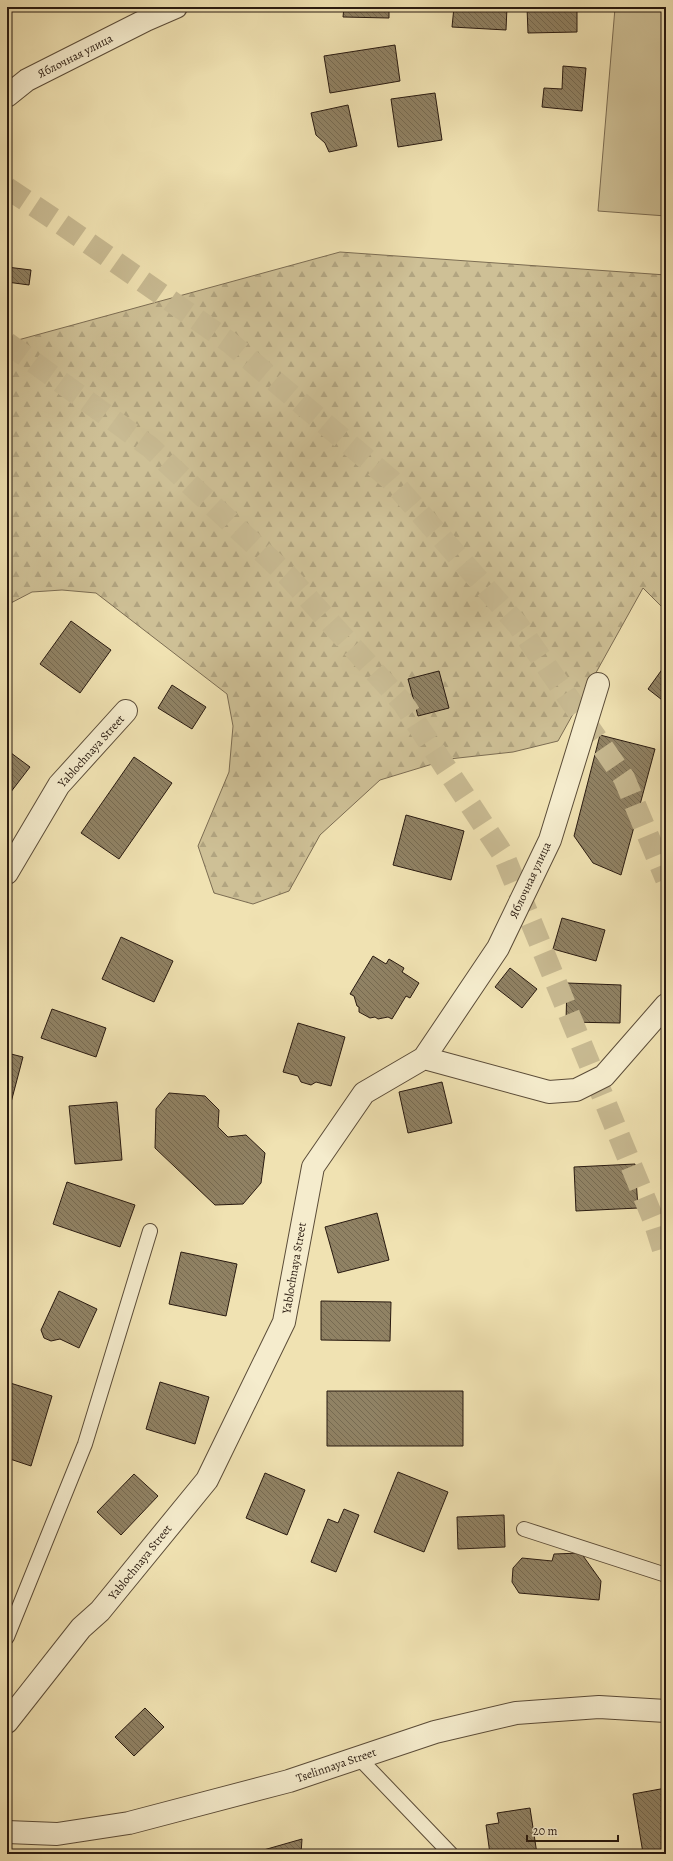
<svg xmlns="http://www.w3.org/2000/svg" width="673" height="1861" font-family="Alegreya,serif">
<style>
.forest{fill:url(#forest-firs);stroke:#7c6d53}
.pitch{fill:#cec096;stroke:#7c6d53}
.building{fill:url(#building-back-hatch);stroke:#291a10}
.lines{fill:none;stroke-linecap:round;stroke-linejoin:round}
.primary-tunnel{stroke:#c8ba92;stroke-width:22;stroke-dasharray:22 11;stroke-linecap:butt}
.lane-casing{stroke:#5b4c38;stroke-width:16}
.street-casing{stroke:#5b4c38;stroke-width:24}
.lane{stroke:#f5eccd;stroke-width:14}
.street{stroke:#f5eccd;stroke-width:22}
.labels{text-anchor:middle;stroke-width:3.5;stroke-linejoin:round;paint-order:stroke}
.street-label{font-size:12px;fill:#291a10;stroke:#f5eccd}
</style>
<defs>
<pattern id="forest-firs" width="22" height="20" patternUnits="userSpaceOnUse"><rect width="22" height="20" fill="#cec096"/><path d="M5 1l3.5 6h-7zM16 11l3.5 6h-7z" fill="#b1a480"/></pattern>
<pattern id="building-back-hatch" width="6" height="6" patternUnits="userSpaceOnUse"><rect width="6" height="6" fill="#908264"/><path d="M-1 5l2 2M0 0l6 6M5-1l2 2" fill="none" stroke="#766a51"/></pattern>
</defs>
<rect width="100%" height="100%" fill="#f0e2b2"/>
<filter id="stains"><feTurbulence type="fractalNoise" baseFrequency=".005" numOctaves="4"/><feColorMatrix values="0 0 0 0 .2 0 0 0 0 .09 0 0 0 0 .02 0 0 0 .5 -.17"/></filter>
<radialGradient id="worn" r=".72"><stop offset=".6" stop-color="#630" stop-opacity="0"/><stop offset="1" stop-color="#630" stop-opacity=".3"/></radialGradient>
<!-- forest -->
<path class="forest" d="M340,252L666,275V611L643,588L558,741L513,752L449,759L380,780L320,835L289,891L253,904L214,893L198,846L229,772L233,726L227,694L96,593L62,590L32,592L7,605V343Z"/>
<!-- pitch -->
<path class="pitch" d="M615,8L666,12V216L598,211Z"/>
<!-- building -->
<path class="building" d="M344,7H389V18L343,17Z
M454,7H507L506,30L452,27Z
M527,7H577V32L528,33Z
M395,45L400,81L330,93L324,56Z
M563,66L586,68L582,111L542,107L544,88L562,89Z
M435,93L442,140L398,147L391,99Z
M348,105L357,146L329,152L325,143L316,135L311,113Z
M7,267L31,270L29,285L7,282Z
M71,621L111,650L80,693L40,664Z
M666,664V703L648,689Z
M439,671L449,708L418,716L408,679Z
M172,685L206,707L192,729L158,708Z
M600,735L655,749L621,875L593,863L574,836Z
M7,750L30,767L7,797Z
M134,757L172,783L119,859L81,833Z
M406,815L464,831L451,880L393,865Z
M562,918L605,930L596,961L553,949Z
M121,937L173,961L154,1002L102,979Z
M373,956L386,964L389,959L404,968L402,972L419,983L410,998L406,996L392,1019L388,1017L378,1019L375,1017L370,1018L359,1012V1007L357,1006L354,996L350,994Z
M510,968L537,989L522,1008L495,987Z
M567,983L621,985L620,1023L566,1022Z
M52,1009L106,1028L96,1057L41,1038Z
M298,1023L345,1037L331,1086L316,1082L311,1085L301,1082L298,1076L283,1072Z
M7,1053L23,1057L9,1110H7Z
M442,1082L452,1123L408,1133L399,1092Z
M169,1093L205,1096L219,1110L218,1127L228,1137L246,1135L265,1153L261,1183L243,1204L215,1205L155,1148L156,1109Z
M117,1102L122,1160L75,1164L69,1106Z
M635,1164L638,1208L576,1211L574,1167Z
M67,1182L135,1205L120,1247L53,1224Z
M377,1213L389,1260L338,1273L325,1227Z
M181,1252L237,1264L226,1316L169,1304Z
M59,1291L97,1309L79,1348L60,1339L51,1341L44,1338L41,1330Z
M321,1301L391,1302L390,1341L321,1340Z
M7,1382L52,1396L31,1466L7,1458Z
M160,1382L209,1397L195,1444L146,1429Z
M327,1391H463V1446H327Z
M398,1472L448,1492L424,1552L374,1532Z
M265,1473L305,1490L287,1535L246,1518Z
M134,1474L158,1496L121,1535L97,1512Z
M344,1509L359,1515L336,1572L311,1562L328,1519L338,1523Z
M504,1515L505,1547L458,1549L457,1517Z
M581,1553L601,1581L599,1600L519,1593L512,1582L513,1568L522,1558L552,1561L554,1554Z
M145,1708L164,1727L134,1756L115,1737Z
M666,1788V1849L643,1853L633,1794Z
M530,1808L537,1854H490L486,1825L499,1823L497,1813Z
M302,1839L301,1854H260V1851Z"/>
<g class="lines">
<!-- primary-tunnel -->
<path class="primary-tunnel" d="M7,188L60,223L229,342L391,480L518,625L624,778L666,879
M7,343L150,447L287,575L403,703L504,856L654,1221L666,1259"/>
<!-- lane casing -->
<g class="lane-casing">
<path id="lane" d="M524,1529L666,1575
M7,1637L85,1444L150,1231
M359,1758L451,1854"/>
</g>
<!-- street casing -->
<g class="street-casing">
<path id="street" d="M7,96L27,80L146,20L176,7
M7,873L59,785L126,711
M424,1058L498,948L550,840L598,684
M7,1722L81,1628L100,1611L207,1480L284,1322L313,1167L364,1093L424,1058L549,1092L576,1090L604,1076L666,1005
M7,1832L57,1834L129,1823L289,1781L435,1732L516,1713L599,1707L666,1711"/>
</g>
<!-- lane -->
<use href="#lane" class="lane"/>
<!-- street -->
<use href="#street" class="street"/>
</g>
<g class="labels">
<!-- street labels -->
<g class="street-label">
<text transform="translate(75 56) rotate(-27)" y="4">Яблочная улица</text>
<text transform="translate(91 751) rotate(-48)" y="4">Yablochnaya Street</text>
<text transform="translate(530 880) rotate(-65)" y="4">Яблочная улица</text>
<text transform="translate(294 1268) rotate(-80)" y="4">Yablochnaya Street</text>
<text transform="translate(140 1562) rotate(-51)" y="4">Yablochnaya Street</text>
<text transform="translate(336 1765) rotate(-19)" y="4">Tselinnaya Street</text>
</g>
</g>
<!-- margin -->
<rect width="673" height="1861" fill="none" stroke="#f0e2b2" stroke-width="24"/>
<rect x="8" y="8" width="657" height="1845" fill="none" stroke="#291a10" stroke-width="2"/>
<rect x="12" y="12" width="649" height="1837" fill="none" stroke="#291a10"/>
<!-- scale -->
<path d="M527 1835v6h91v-6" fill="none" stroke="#291a10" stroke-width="2"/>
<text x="533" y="1835" font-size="12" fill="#291a10" stroke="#f5eccd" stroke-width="3" paint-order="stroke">20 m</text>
<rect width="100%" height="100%" filter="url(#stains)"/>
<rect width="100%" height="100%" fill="url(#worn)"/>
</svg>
